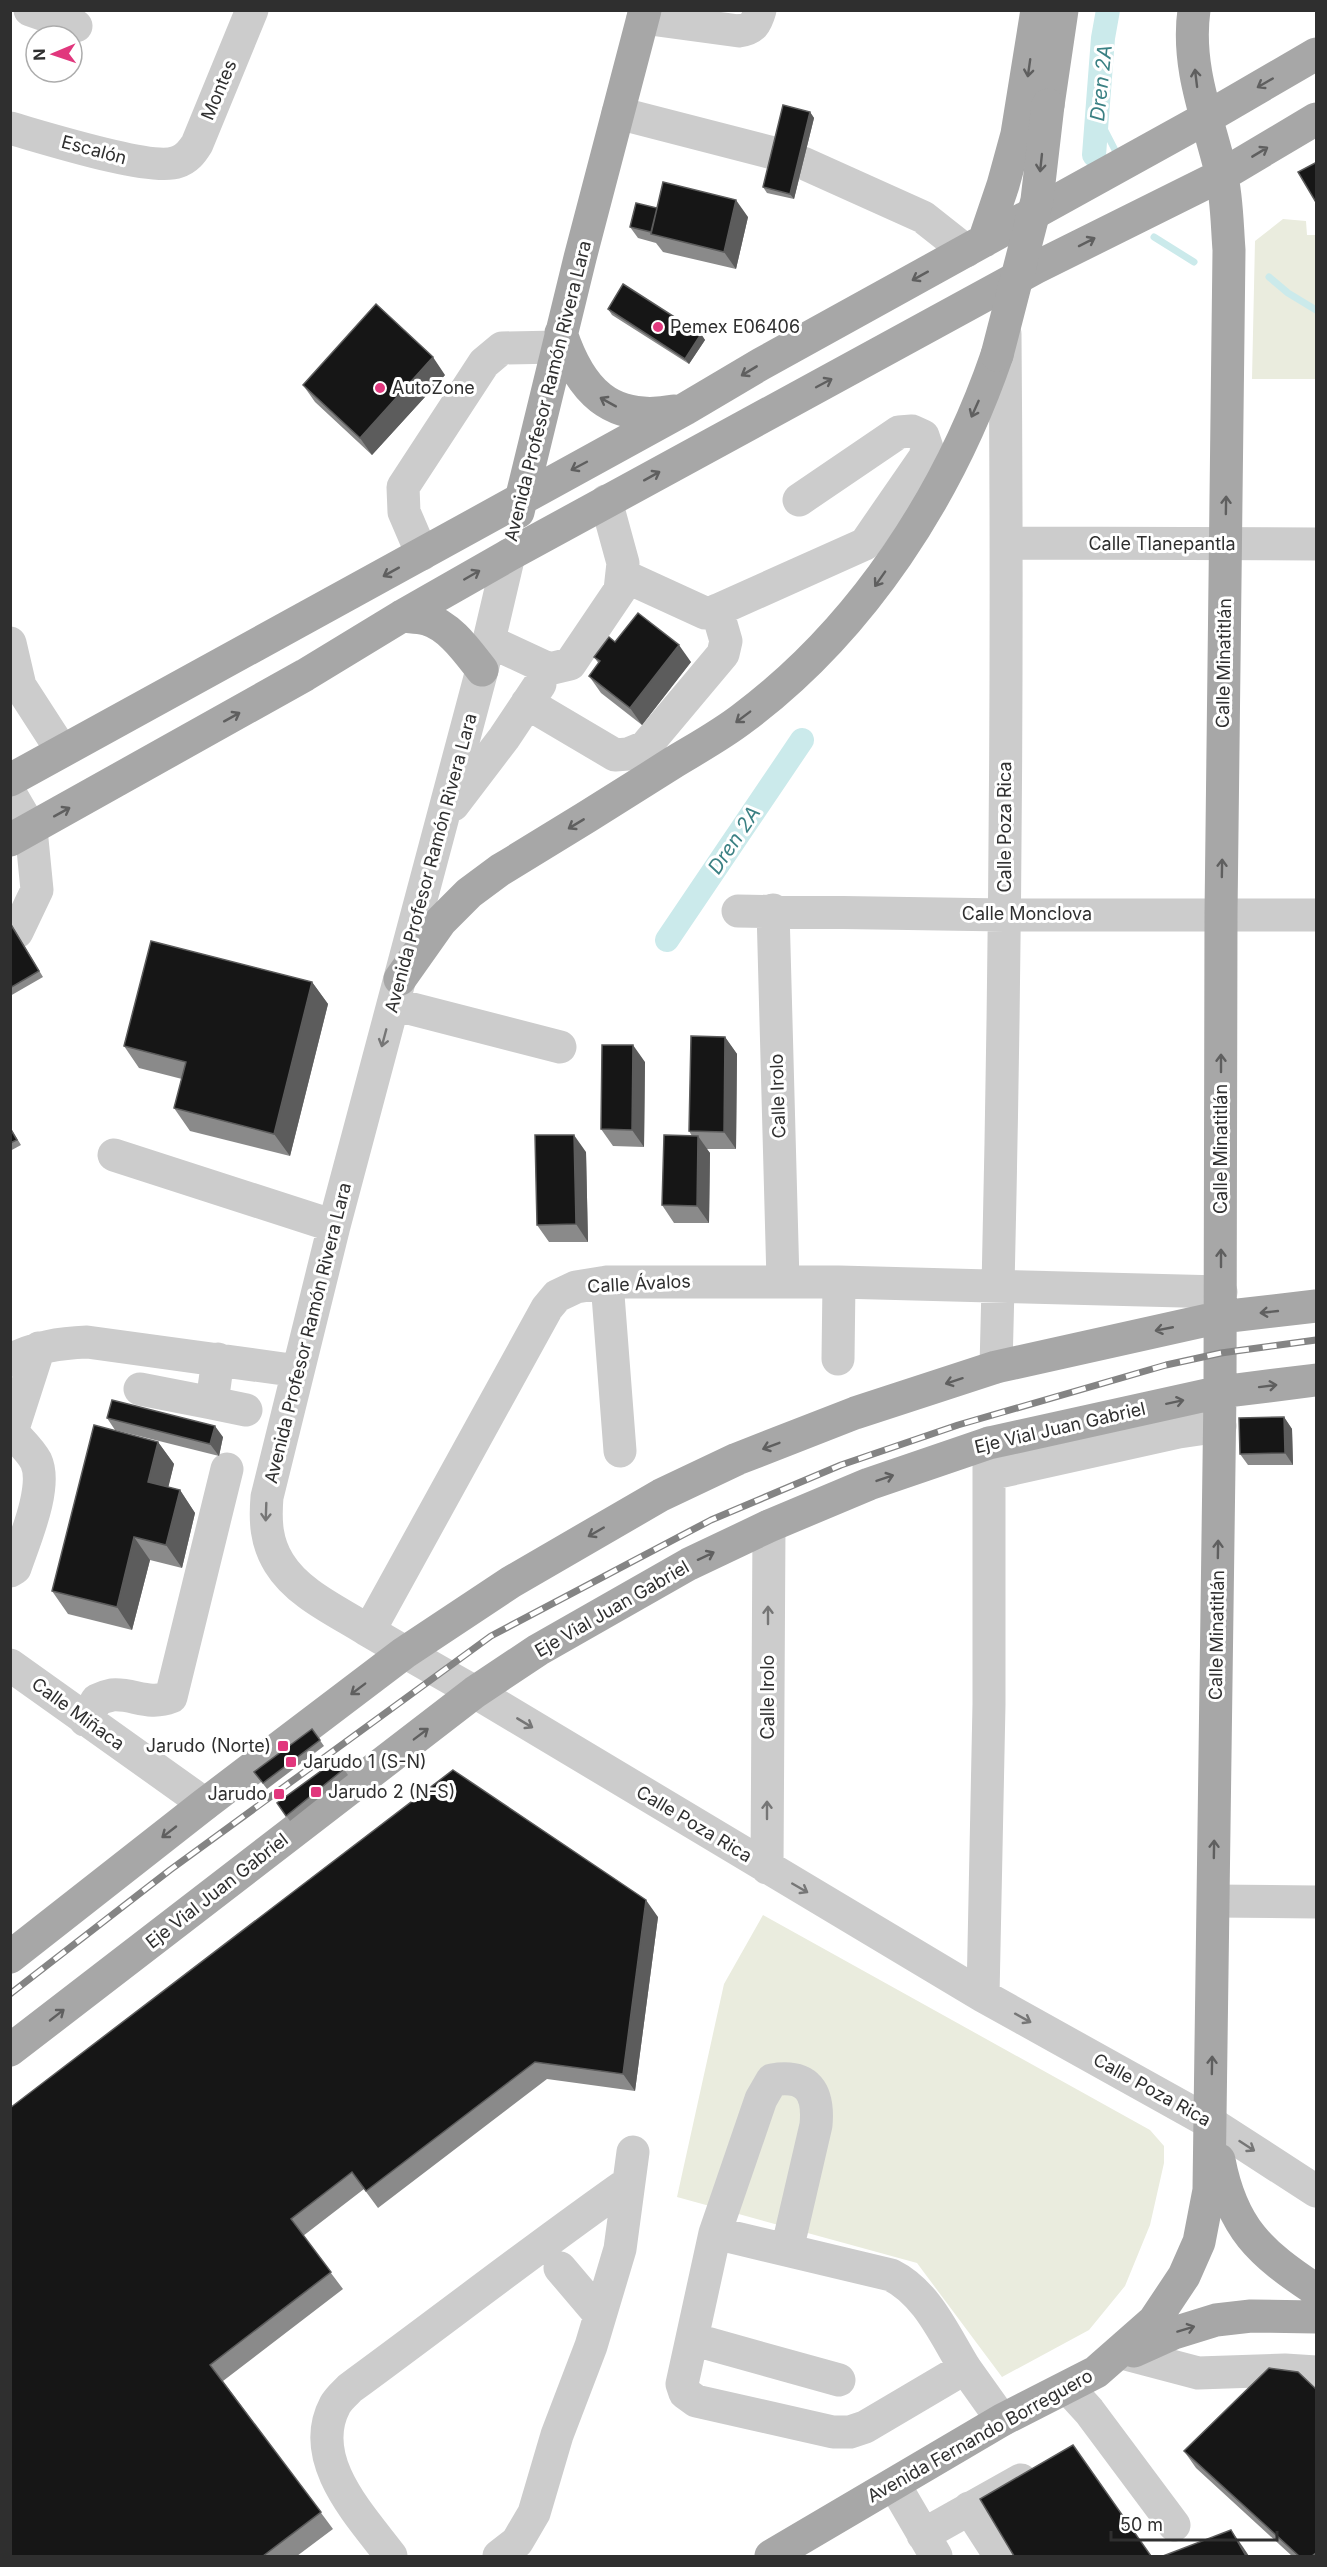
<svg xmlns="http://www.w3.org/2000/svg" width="1327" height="2567" font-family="Inter,sans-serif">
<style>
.green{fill:#eaecde}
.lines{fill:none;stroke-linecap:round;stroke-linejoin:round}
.stream{stroke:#cbeaeb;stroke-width:7}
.canal{stroke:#cbeaeb;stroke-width:24}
.minor{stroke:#ccc;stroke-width:33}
.major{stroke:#a7a7a7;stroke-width:33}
.rail-casing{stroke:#848484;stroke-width:7}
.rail{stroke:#fff;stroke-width:4.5;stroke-dasharray:14;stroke-linecap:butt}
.major-bridge{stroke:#a7a7a7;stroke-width:33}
.wall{fill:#8a8a8a}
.shaded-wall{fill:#5c5c5c}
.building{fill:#161616;stroke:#5c5c5c;stroke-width:1.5}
.oneway{stroke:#5f5f5f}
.oneway2{stroke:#767676}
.poi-dot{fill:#e1377d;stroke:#fff;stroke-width:2}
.labels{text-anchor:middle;stroke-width:6;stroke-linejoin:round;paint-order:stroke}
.street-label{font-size:18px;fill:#2f2f2f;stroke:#fff}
.poi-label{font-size:18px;fill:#2f2f2f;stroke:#fff;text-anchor:start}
.water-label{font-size:20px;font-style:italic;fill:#3a8083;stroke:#fff}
</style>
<rect width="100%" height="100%" fill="#fff"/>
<!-- green -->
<path class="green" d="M1283,219L1306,221L1307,235H1316V379H1252L1255,241Z
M763,1915L1150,2130L1164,2146V2163L1150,2225L1125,2286L1089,2330L1002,2377L917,2263L677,2197L724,1984Z"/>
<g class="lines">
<!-- stream -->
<path class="stream" d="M1098,117L1115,150
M1154,237L1194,262
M1269,277L1288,293L1316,310"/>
<!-- canal -->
<path class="canal" d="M1094,155L1103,38L1108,10
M667,940L802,740"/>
<!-- minor -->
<path class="minor" d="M30,10L76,26
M643,18L739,31C753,29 756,24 760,10
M618,113L777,154
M10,128C42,137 152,172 177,162C187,159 192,152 197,144L252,10
M803,163L923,217L966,251
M1007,543L1316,544
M422,554L404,512L403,487L484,363L502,348L558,347
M509,555L482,670L334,1226L267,1497C265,1521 266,1542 279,1563C298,1594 337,1611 367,1630C403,1651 439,1672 475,1692L983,1996L1211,2123L1316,2191
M622,575L705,613H711L865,544L925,457L927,448L923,436L912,431L899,432L799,500
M489,641L549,669L570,664L620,590L623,563L606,501
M10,643L20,686L62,751
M527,703L615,755L628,754L645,747L723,654L726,641L717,610
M10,793L31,829L37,890L17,932
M453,805L504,738L540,684
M773,910L783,1281
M738,911L1005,915H1316
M393,1004L560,1047
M114,1155L334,1226
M607,1282L620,1451
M218,1359L212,1403L246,1410
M838,1359L839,1282
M10,1360C36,1347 59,1343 87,1342L298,1371
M996,1367C1005,1022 1008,678 1005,334
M140,1389L212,1403
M10,1438L39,1348
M990,1474L1179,1432L1220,1426
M10,1571L15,1568C24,1541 48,1487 36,1461C31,1451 20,1441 12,1432
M369,1631L547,1308L557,1296L576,1287L607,1282H839L1221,1292
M10,1665L205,1804
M85,1720L97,1700C101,1698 107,1696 112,1695C133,1693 148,1706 171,1697L227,1469
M767,1868L769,1526
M1214,1901L1316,1902
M983,1996L989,1704V1443
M715,2233L891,2275C927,2293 944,2334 965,2368
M787,2250L816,2125C819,2092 808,2074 772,2080L761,2099L715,2233L682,2384L685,2393L696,2401L833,2432H850L865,2427L965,2368L1002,2420
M560,2268L600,2315
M692,2339L839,2380
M1126,2354L1198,2373L1285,2370L1316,2372
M1068,2388L1089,2411L1174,2525
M894,2484L936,2556
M969,2508L1000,2556
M923,2535L1021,2480
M391,2556C361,2516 306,2460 335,2405C338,2399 345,2393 350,2388C443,2320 534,2249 628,2183
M499,2556L517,2542L534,2513L557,2435L591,2346L620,2249L633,2152"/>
<!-- major -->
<path class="major" d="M1048,105L1062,10
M984,241L1003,185L1017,134L1037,10
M561,333C580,390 610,423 674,411
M518,512L580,258L645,10
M402,616C409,617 418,617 426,619C450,626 467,651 482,670
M10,780L685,409L761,364L1206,118L1316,54
M10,840L305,675L402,616L509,555L1035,268L1222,175L1316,119
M400,979L441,921L469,893L500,870C558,835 616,799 674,762C697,748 721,735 743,718C862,629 949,495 997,355
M10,1957L205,1804L404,1653L511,1582L661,1495L737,1459L855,1413L996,1367L1221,1317L1316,1306
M10,2050L475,1692L538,1650L689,1564L769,1526L869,1484L989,1443L1220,1392L1316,1380
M1219,2160C1232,2228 1260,2253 1316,2290
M1134,2351L1174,2333L1216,2320L1251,2316L1316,2317
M771,2556L1002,2420L1096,2372L1154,2321L1184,2276L1199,2242L1209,2190L1220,1392L1221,914L1229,250C1227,224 1227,197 1221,172C1208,118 1186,67 1194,10"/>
<!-- rail casing -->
<g class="rail-casing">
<path id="rail" d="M10,1994L170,1870L491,1636L711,1520L841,1465L958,1425L1166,1365L1221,1353L1316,1340"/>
</g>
<!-- rail -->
<use href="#rail" class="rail"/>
<!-- major-bridge -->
<path class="major-bridge" d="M997,355L1037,200L1048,105"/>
</g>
<!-- wall -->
<path class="wall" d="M810,112L814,118L794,199L767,193L763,187Z
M657,208L748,217L736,269L663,252L656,243L638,238L630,227Z
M608,309L701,334L705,340L689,364L612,315Z
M445,375L372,455L315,402L303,385Z
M615,642L691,662L642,725L601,693L589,676L599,664L594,657Z
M10,922L43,977L10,996Z
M312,982L328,1004L290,1156L190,1131L174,1108L182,1079L139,1068L124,1046Z
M725,1037L737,1054L736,1149H706L710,1153L709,1223H674L662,1205L692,1136L689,1131Z
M645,1062L644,1147L613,1146L601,1129Z
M10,1127L21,1145L10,1151Z
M586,1152L588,1242H549L537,1225Z
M1284,1417L1292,1429L1293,1465H1248L1240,1454Z
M107,1418L223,1437L219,1456L115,1430Z
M158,1442L174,1464L168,1487L180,1490L195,1513L182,1568L150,1560L132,1630L68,1614L52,1591Z
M312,1729L324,1746L267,1789L254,1772Z
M344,1769L348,1775L290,1821L277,1803Z
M658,1917L635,2091L547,2079L378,2208L364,2189L303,2236L343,2289L223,2381L333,2529L297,2556H10V2108Z
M1184,2451L1317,2556H1292L1196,2468Z"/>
<!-- shaded-wall -->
<path class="shaded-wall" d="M810,112L814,118L794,199L790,194Z
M736,200L748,217L736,269L724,252Z
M701,334L705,340L689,364L685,359Z
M433,357L445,375L372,455L360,438Z
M679,645L691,662L642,725L630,708Z
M312,982L328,1004L290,1156L274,1134Z
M725,1037L737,1054L736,1149L724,1132Z
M633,1045L645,1062L644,1147L632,1130Z
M574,1135L586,1152L588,1242L576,1224Z
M698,1136L710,1153L709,1223L697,1206Z
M1284,1417L1292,1429L1293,1465L1285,1453Z
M215,1426L223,1437L219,1456L210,1444Z
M158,1442L174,1464L164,1505L148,1482Z
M180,1490L195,1513L182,1568L166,1545Z
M134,1537L150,1560L132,1630L117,1607Z
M646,1900L658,1917L635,2091L623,2074Z
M1231,2530L1243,2547L1249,2556H1246Z"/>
<!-- building -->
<path class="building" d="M783,105L810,112L790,194L763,187Z
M1317,162V204L1298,172Z
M663,182L736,200L724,252L651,234Z
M636,203L657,208L651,232L630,227Z
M623,284L701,334L685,359L608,309Z
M376,304L433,357L360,438L303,385Z
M638,613L679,645L630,708L589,676L600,661L594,657L609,637L615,642Z
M10,923L39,971L10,988Z
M151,941L312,982L274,1134L174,1108L186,1062L124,1046Z
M691,1036L725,1037L724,1132L689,1131Z
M602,1045H633L632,1130L601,1129Z
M10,1128L17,1140L10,1143Z
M535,1135H574L576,1224L537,1225Z
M664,1135L698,1136L697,1206L662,1205Z
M112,1400L215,1426L210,1444L107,1418Z
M1284,1417L1285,1453L1240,1454L1239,1418Z
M94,1425L158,1442L148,1482L180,1490L166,1545L134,1537L117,1607L52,1591Z
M312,1729L320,1740L263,1783L254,1772Z
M336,1760L344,1769L286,1816L277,1803Z
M453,1770L646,1900L623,2074L535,2062L366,2191L352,2172L291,2219L331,2272L210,2365L321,2512L263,2556H11L10,2108Z
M1269,2368L1298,2372L1317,2390V2552L1312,2556H1299L1184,2451Z
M1073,2445L1151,2556H1014L980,2499Z
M1231,2530L1246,2556H1163Z"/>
<!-- one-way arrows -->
<defs><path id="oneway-shaft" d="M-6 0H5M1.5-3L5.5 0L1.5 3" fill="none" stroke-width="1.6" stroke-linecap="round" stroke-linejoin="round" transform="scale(1.5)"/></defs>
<g class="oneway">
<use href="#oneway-shaft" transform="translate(1029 68) rotate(98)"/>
<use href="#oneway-shaft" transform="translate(1196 78) rotate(-97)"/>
<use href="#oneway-shaft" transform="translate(1265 83) rotate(150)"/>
<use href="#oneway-shaft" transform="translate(1260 152) rotate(-31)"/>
<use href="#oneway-shaft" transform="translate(1041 163) rotate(96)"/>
<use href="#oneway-shaft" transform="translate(1087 242) rotate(-27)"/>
<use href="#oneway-shaft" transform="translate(920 276) rotate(151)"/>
<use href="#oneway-shaft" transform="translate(749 371) rotate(149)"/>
<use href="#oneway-shaft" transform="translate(824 383) rotate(-28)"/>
<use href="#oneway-shaft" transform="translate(608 402) rotate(-151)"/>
<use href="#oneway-shaft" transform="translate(975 409) rotate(114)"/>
<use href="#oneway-shaft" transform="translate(579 466) rotate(152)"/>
<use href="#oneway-shaft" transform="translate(652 476) rotate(-29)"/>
<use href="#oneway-shaft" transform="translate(1226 505) rotate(-89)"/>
<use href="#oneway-shaft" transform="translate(391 572) rotate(151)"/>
<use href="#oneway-shaft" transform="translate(472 575) rotate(-30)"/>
<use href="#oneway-shaft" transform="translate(880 579) rotate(125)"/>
<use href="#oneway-shaft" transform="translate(232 717) rotate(-29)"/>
<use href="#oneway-shaft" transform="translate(743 717) rotate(143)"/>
<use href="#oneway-shaft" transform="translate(62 812) rotate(-29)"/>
<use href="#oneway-shaft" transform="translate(576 824) rotate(149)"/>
<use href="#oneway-shaft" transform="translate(1222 868) rotate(-89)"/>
<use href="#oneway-shaft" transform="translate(1221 1063) rotate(-90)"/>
<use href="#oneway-shaft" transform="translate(1221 1258) rotate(-90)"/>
<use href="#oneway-shaft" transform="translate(1269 1312) rotate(174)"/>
<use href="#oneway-shaft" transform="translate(1164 1329) rotate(169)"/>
<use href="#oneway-shaft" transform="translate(954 1381) rotate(162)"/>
<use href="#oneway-shaft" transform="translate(1268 1386) rotate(-7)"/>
<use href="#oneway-shaft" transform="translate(1175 1402) rotate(-12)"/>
<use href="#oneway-shaft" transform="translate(771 1446) rotate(159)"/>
<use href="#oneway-shaft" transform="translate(885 1478) rotate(-19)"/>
<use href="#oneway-shaft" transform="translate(596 1532) rotate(150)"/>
<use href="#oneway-shaft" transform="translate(1218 1549) rotate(-89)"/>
<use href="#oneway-shaft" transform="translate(706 1556) rotate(-25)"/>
<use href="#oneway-shaft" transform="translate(358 1689) rotate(143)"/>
<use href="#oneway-shaft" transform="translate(421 1734) rotate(-37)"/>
<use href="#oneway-shaft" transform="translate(169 1832) rotate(142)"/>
<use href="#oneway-shaft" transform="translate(1214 1849) rotate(-89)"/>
<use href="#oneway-shaft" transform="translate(57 2015) rotate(-38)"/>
<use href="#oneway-shaft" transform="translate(1212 2065) rotate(-89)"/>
<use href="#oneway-shaft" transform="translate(1186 2329) rotate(-17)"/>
</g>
<g class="oneway2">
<use href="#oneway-shaft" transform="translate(384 1038) rotate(105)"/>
<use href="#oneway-shaft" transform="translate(266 1512) rotate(92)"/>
<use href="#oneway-shaft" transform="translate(768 1615) rotate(-90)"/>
<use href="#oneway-shaft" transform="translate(525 1723) rotate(31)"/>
<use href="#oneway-shaft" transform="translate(767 1810) rotate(-90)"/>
<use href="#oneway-shaft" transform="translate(800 1888) rotate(30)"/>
<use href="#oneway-shaft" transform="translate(1023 2018) rotate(29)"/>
<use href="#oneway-shaft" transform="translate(1247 2146) rotate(33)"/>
</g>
<!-- markers -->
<g class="poi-dot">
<circle cx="658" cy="327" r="6"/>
<circle cx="380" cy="388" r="6"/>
<rect x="277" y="1740" width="12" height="12" rx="3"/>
<rect x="285" y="1756" width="12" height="12" rx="3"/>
<rect x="310" y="1786" width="12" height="12" rx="3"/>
<rect x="273" y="1788" width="12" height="12" rx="3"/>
</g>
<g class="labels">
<!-- street labels -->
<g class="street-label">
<text transform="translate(219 90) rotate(-67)" y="6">Montes</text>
<text transform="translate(94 150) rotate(15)" y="6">Escalón</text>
<text transform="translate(548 391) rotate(-76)" y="6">Avenida Profesor Ramón Rivera Lara</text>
<text x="1162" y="550">Calle Tlanepantla</text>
<text transform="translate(1224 663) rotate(-89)" y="6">Calle Minatitlán</text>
<text transform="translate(1005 827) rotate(-90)" y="6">Calle Poza Rica</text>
<text transform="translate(431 863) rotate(-75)" y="6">Avenida Profesor Ramón Rivera Lara</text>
<text x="1027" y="920">Calle Monclova</text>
<text transform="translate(778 1096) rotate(-92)" y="6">Calle Irolo</text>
<text transform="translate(1221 1149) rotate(-90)" y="6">Calle Minatitlán</text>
<text transform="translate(639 1284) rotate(-3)" y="6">Calle Ávalos</text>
<text transform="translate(308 1333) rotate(-76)" y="6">Avenida Profesor Ramón Rivera Lara</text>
<text transform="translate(1060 1428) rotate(-13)" y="6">Eje Vial Juan Gabriel</text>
<text transform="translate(612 1609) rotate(-30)" y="6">Eje Vial Juan Gabriel</text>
<text transform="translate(1217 1635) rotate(-89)" y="6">Calle Minatitlán</text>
<text transform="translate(768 1697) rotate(-90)" y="6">Calle Irolo</text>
<text transform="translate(78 1714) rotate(36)" y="6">Calle Miñaca</text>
<text transform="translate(694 1824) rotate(31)" y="6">Calle Poza Rica</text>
<text transform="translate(217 1891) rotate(-38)" y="6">Eje Vial Juan Gabriel</text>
<text transform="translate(1152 2090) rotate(29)" y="6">Calle Poza Rica</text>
<text transform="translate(980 2436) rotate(-29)" y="6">Avenida Fernando Borreguero</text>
</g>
<!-- poi labels -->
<g class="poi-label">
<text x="670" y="333">Pemex E06406</text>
<text x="392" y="394">AutoZone</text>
<text x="271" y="1752" text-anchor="end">Jarudo (Norte)</text>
<text x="303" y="1768">Jarudo 1 (S-N)</text>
<text x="328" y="1798">Jarudo 2 (N-S)</text>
<text x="267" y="1800" text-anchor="end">Jarudo</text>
</g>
<!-- water labels -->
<g class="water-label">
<text transform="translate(1101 83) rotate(-84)" y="7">Dren 2A</text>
<text transform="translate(734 840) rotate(-56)" y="7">Dren 2A</text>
</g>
</g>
<!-- border -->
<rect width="1327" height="2567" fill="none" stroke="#2f2f2f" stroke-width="24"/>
<!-- north arrow -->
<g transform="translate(54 54) rotate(268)"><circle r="28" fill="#ffffff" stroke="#acacac" stroke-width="1.5"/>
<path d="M0-4.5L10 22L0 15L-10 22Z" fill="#e1377d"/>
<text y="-9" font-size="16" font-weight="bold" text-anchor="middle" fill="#2f2f2f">N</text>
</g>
<!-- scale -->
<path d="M1111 2531v9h166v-9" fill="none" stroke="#2f2f2f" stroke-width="3"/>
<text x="1120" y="2531" font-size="18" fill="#2f2f2f" stroke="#ffffff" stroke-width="4.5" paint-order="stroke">50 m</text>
</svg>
